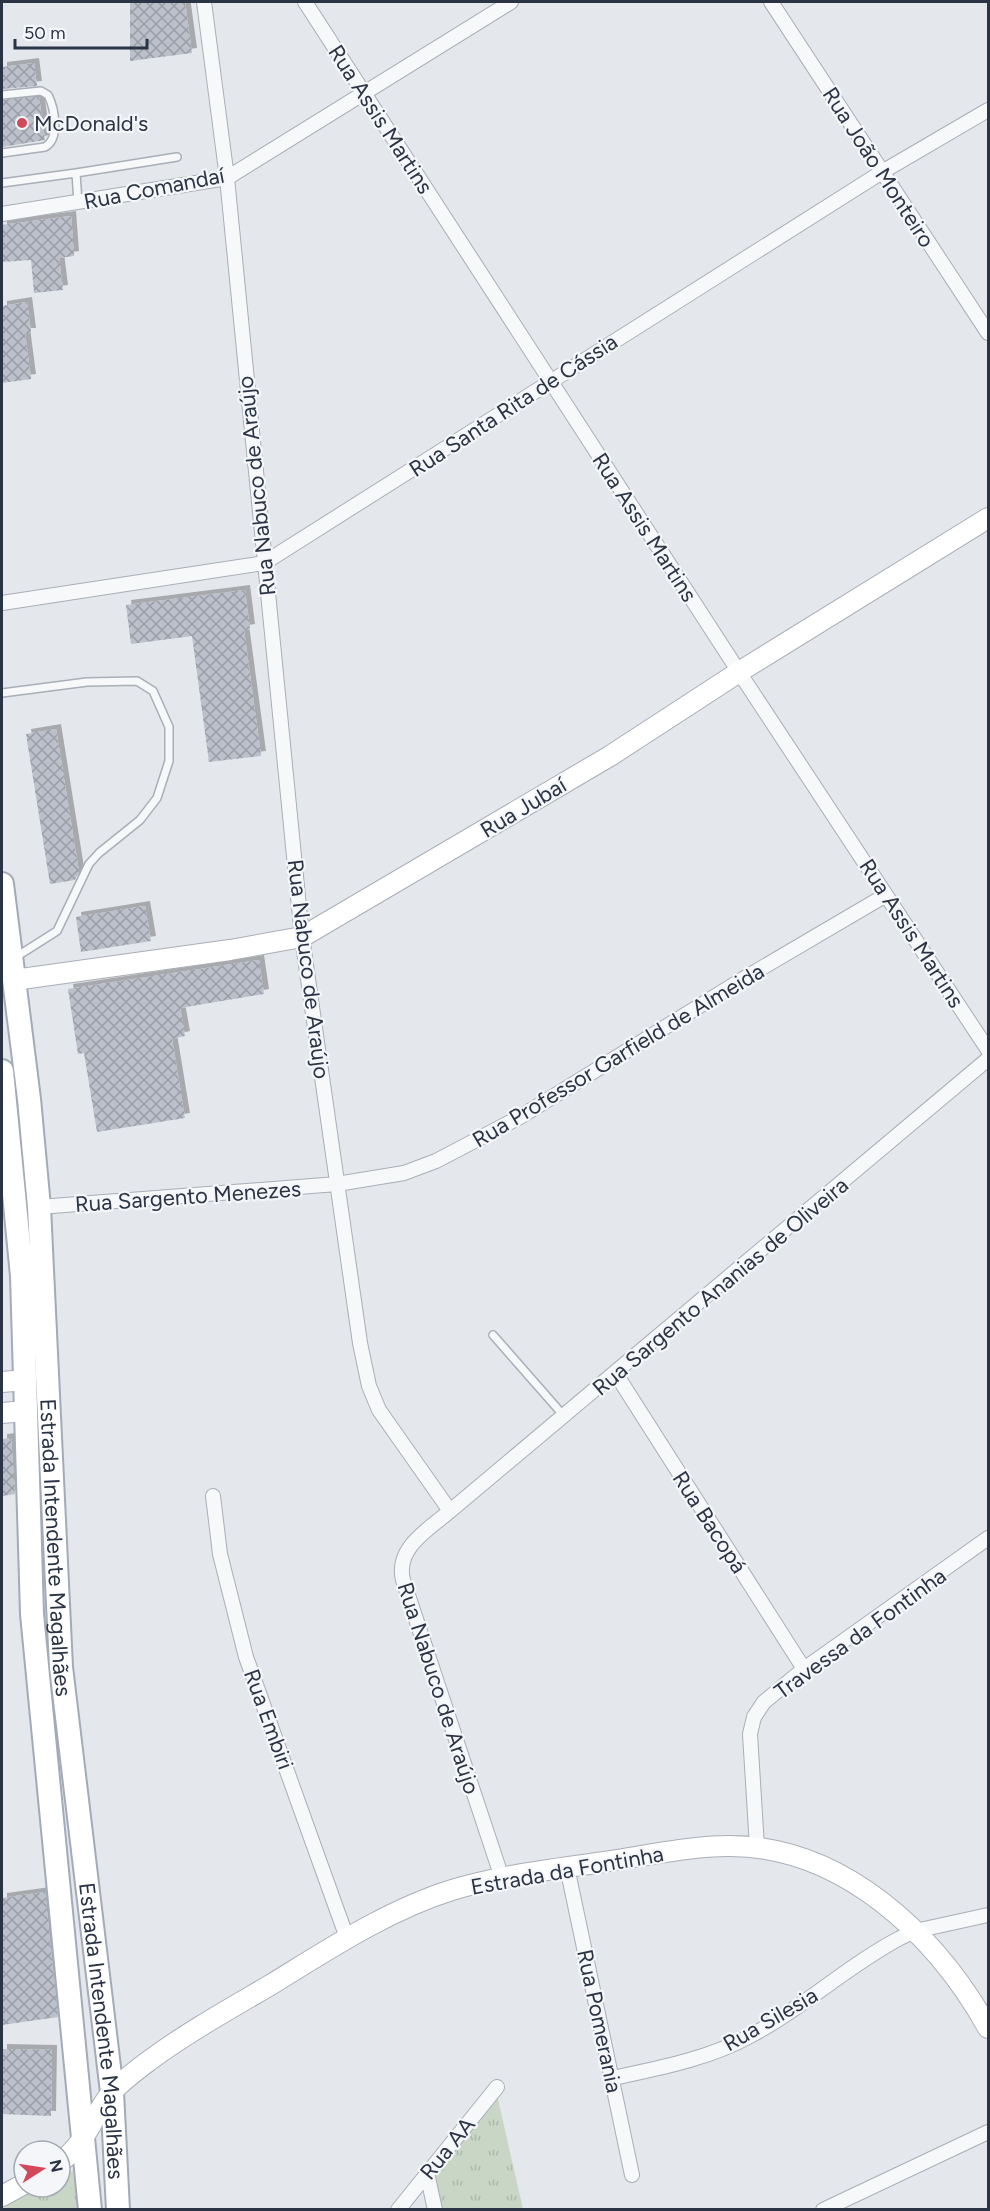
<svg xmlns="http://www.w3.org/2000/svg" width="990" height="2211" font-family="Figtree,sans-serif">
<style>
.park{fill:url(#park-tufts)}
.building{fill:url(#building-cross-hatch);filter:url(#shadow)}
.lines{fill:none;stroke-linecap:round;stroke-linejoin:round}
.lane-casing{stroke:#a9aeb7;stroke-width:10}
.street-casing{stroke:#a9aeb7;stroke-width:16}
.secondary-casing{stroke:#a9aeb7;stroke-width:22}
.primary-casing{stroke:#a3abb8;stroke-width:26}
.lane{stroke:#f7f8fa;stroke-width:7}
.street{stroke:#f7f8fa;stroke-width:14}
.secondary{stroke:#fff;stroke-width:20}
.primary{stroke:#fff;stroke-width:22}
.poi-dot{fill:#d1495b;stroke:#f4f6f9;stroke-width:2}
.labels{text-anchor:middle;stroke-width:4.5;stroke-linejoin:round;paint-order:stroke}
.street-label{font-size:22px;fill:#2b3445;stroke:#f4f6f9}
.poi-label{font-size:22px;fill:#2b3445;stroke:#f4f6f9;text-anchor:start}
</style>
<defs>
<pattern id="park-tufts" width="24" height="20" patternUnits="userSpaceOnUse" patternTransform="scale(1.5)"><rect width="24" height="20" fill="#c9d6c5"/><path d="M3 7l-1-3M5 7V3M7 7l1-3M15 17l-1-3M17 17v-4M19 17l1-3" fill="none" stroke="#adb8ab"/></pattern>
<pattern id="building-cross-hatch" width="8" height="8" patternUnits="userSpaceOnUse" patternTransform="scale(1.5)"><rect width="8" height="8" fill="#bbc0ca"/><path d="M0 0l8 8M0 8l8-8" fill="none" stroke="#989da6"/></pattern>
<filter id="shadow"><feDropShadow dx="5" dy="-5" stdDeviation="0" flood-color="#0004"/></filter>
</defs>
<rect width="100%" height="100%" fill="#e4e7ec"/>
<!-- park -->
<path class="park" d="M497,2095L523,2209H440L433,2174Z
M73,2171L78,2209H2V2204L36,2187H60V2177Z"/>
<!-- building -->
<path class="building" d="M130,2H185L192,53L130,61Z
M34,63L37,86L2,89V67Z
M39,97L45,140L2,147V100Z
M71,216L74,256L59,258L63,290L34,293L31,260L2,262V225Z
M27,302L31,333H25L31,379L2,383V306Z
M245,590L250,629L244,630L261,756L209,762L192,636L131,644L126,605Z
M56,729L79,872L75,880L50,884L26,734Z
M145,906L151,941L81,952L76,917Z
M259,960L264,994L180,1008L185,1036L172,1039L185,1118L97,1132L84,1053L78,1054L68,989Z
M11,1438L15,1494L2,1496V1439Z
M45,1892L58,2017L2,2025V1898Z
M2,2049L52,2050L51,2116L2,2114Z"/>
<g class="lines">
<!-- lane casing -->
<g class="lane-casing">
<path id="lane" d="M2,95L41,91L48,95C55,109 60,139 45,147L2,153
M2,183L76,173
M78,203L76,173L177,157
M2,693L87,682L137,681L153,691L169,727V761L157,798L140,820L99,853L89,864L57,931L16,957
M493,1335L564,1416"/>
</g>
<!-- street casing -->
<g class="street-casing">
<path id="street" d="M204,2L227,178L302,937L360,1343L369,1386L379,1410L450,1511
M305,2L739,672L988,1050
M771,2L988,333
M2,214L227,178L511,2
M2,603L264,563L882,172L988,110
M39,1207L337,1184L404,1173L436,1161L520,1117L743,979L886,895
M616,1374L804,1669
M213,1496L220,1554L246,1657L347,1938
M757,1847L750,1734L754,1717L764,1702L804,1669L988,1538
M567,1867L632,2175
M502,1878L403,1580C395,1548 428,1530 450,1511L988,1059
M613,2078C659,2068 708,2059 750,2036C803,2008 847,1966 900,1938L915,1931L988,1915
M427,2173L435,2210
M398,2210L497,2087
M823,2210L988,2132"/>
</g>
<!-- secondary casing -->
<g class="secondary-casing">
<path id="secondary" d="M14,980L230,950L302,937L610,756L739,672L988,518
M2,1382L25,1380
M2,1413L25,1411
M60,2162C88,2142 92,2116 112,2092C123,2080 138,2069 150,2060C188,2032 231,2008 272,1984C329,1949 388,1910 452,1890C502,1875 553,1869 604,1862C645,1856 688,1846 730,1846C843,1846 936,1935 988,2028
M2,2196L24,2184"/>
</g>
<!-- primary casing -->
<g class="primary-casing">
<g id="primary">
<path id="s1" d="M2,884L29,1099L39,1207L61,1667L112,2092L118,2210"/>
<path d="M2,1071L22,1276L32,1614L90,2210"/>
</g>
</g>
<!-- lane -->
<use href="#lane" class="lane"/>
<!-- street -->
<use href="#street" class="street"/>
<!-- secondary -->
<use href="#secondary" class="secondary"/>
<!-- primary -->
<use href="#primary" class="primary"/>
</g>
<!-- markers -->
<circle class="poi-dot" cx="22" cy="123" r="6"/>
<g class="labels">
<!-- street labels -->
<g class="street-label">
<text transform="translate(381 119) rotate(57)" y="8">Rua Assis Martins</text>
<text transform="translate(879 167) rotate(57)" y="8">Rua João Monteiro</text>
<text transform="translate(154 188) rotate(-11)" y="8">Rua Comandaí</text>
<text transform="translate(513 405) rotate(-33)" y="8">Rua Santa Rita de Cássia</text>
<text transform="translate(256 486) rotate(-96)" y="8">Rua Nabuco de Araújo</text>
<text transform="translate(645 527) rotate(57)" y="8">Rua Assis Martins</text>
<text transform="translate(523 807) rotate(-31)" y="8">Rua Jubaí</text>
<text transform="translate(912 933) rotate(57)" y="8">Rua Assis Martins</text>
<text transform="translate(309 969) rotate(83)" y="8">Rua Nabuco de Araújo</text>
<text transform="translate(618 1055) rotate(-31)" y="8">Rua Professor Garfield de Almeida</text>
<text transform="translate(188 1196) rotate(-4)" y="8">Rua Sargento Menezes</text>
<text transform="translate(720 1286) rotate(-40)" y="8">Rua Sargento Ananias de Oliveira</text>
<text transform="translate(710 1522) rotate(57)" y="8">Rua Bacopá</text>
<text dy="8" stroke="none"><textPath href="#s1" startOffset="666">Estrada Intendente Magalhães</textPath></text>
<text transform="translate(860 1633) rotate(-36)" y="8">Travessa da Fontinha</text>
<text transform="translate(439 1688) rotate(72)" y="8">Rua Nabuco de Araújo</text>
<text transform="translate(269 1719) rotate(70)" y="8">Rua Embiri</text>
<text transform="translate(567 1870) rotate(-10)" y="8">Estrada da Fontinha</text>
<text transform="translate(770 2019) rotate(-30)" y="8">Rua Silesia</text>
<text transform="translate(600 2021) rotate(78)" y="8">Rua Pomerania</text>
<text dy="8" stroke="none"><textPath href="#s1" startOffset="1152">Estrada Intendente Magalhães</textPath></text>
<text transform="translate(447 2148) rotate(-51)" y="8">Rua AA</text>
</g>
<!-- poi labels -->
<g class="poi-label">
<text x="34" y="131">McDonald's</text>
</g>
</g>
<!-- border -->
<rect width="990" height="2211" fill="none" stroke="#2b3445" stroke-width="6"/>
<!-- north arrow -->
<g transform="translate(42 2169) rotate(78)"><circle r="28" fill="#f4f6f9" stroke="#a4a8b1" stroke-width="1.5"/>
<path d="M0-4.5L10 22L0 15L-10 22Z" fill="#d1495b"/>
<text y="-9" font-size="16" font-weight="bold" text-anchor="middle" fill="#2b3445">N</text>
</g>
<!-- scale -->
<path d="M15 39v9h132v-9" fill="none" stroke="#2b3445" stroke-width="3"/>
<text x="24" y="39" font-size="18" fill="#2b3445" stroke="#f4f6f9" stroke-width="4.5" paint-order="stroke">50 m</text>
</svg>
